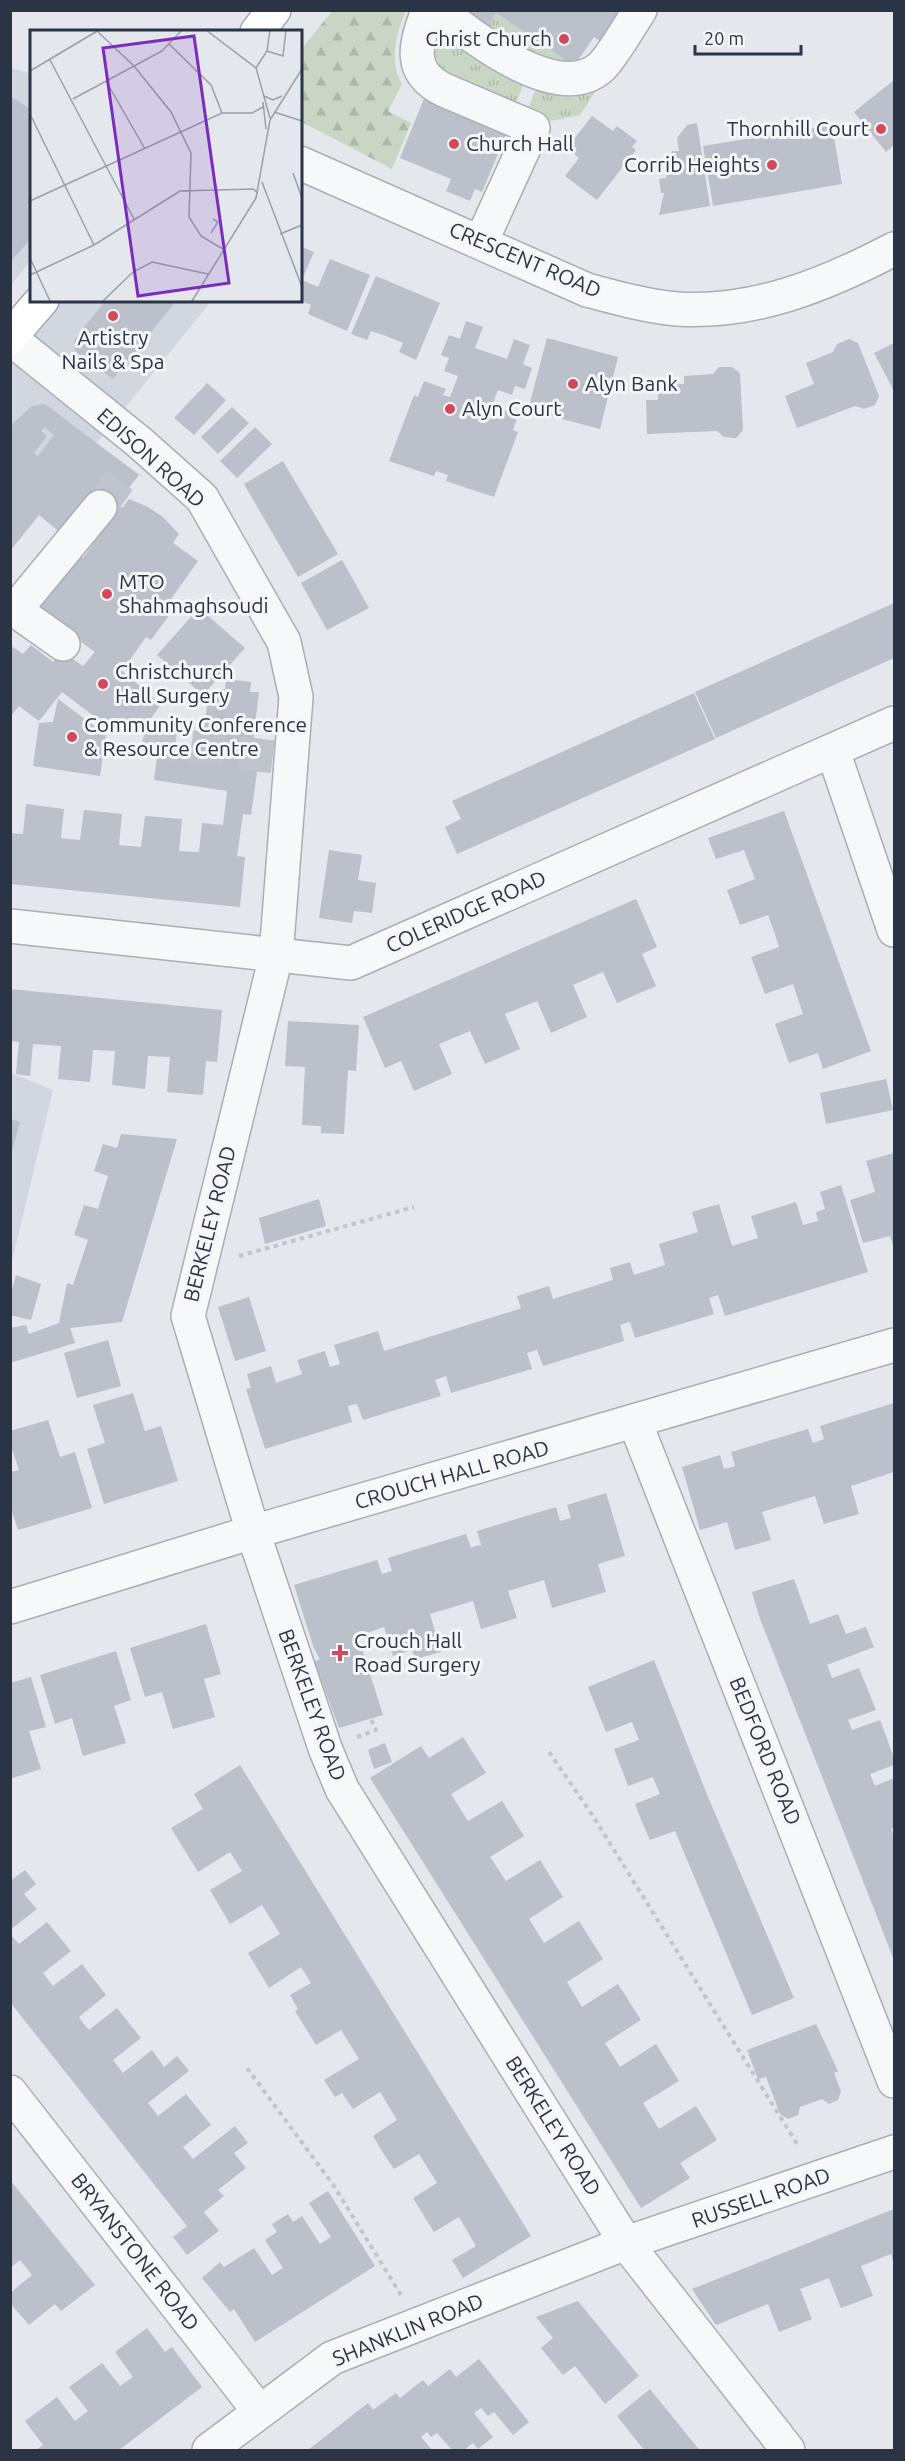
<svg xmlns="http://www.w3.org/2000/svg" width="905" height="2461" font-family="Ubuntu,sans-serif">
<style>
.built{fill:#d2d6de}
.grass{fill:url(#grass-tufts)}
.forest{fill:url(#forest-firs)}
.building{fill:#bbc0ca;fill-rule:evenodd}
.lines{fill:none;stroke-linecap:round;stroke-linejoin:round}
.minor-tunnel{stroke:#bfc3cb;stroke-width:33;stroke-dasharray:33 16;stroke-linecap:butt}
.minor-casing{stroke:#a9aeb7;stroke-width:36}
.major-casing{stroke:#a3abb8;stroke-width:36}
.path{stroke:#c2c5cb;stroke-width:4;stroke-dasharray:4.5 4.5;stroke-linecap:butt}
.minor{stroke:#f7f8fa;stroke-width:33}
.major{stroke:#fff;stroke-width:33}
.poi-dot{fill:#d1495b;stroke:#f4f6f9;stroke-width:2}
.labels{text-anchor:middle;stroke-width:6;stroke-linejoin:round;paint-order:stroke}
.poi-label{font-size:21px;fill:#2b3445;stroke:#f4f6f9;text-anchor:start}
.street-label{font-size:21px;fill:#2b3445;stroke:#f4f6f9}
.inset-road{fill:none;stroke:#9a9fa9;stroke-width:1.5}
.view{fill:#7b2cbf;fill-opacity:0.15;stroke:#7b2cbf;stroke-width:3}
.inset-edge{fill:none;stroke:#2b3445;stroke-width:3}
</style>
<defs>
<pattern id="grass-tufts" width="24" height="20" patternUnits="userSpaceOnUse" patternTransform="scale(1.5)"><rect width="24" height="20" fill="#c9d6c5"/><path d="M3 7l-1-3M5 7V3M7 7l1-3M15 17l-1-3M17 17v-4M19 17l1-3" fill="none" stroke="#adb8ab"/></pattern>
<pattern id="forest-firs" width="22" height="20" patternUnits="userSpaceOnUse" patternTransform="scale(1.5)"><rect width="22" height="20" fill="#c9d6c5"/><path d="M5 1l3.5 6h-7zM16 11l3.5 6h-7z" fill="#adb8ab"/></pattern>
</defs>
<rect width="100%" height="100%" fill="#e4e7ec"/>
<!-- built -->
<path class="built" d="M10,68L32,74L31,260L11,285Z
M42,300H212L11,549L10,337Z
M11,1073L53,1090L11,1265Z"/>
<!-- grass -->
<path class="grass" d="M496,13L571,64L562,71L486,29Z
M430,21L526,79L513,109L447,83L423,50Z
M606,75L580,115L550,121L526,115L538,83Z"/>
<!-- forest -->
<path class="forest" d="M332,11H406C396,32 389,63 402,84L388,111L411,123L392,169L300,121V51Z"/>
<!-- building -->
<path class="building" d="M460,10H631L607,46L594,37L574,66L496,13L486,29Z
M894,80V145L886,152L854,112Z
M10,96L32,110V238L10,262Z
M425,96L508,130L482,192L475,189L470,201L446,191L451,179L400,158Z
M592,116L613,131L617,126L637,141L632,147L636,150L597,200L565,176L579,158L567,148Z
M697,123L710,206L659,215L664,193H661L659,179L666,178L672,151H679L677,138L687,125Z
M832,125L842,184L713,206L703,146Z
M300,246L314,252L302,280L318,287L330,259L370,275L347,331L308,314L311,305L300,301Z
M376,276L440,303L416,360L399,352L403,343L386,336L371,331L367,340L351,334Z
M106,300H177L113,379L76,352L74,340Z
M466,321L483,327L475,348L507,359L514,339L530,345L523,364L532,368L525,389L515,386L512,395L498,390L490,411L497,413L499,408L518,415L513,430L518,432L494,497L446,481L448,475L436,471L434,476L389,461L414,395L418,397L424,381L446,389L443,395L450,397L458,376L444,371L449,358L441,355L449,335L460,339Z
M547,338L618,357L600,429L528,410Z
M849,339L858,343L879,396L875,405L864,409L855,406L797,428L785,396L814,384L806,363L833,352L837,344Z
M894,343V391L874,353Z
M719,367H732L740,373L743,430L736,438L724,437L717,431L647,434L646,400H658V385L684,384V376L713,374Z
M207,383L226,400L194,435L174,418Z
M45,404L139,475L108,514L68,539L39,515L10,551V426L32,406ZM44,427L54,435L38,456L34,453L47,436L41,431Z
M232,407L249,423L218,454L201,437Z
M255,427L272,444L237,478L220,461Z
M283,461L338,554L298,577L244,484Z
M129,499L148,507L163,517L179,534L173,543L198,561L166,606L173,610L151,640L146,637L122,671L161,704L149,721L137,723L130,719L127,727L120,730L113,727L111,729L62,692L39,721L19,706L10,717V645L23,654L31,645L53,662L61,651L83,666L95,652L30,605L75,552L83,558L120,506L122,508Z
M342,560L369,608L327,630L301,583Z
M894,603V658L716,738L695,692Z
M199,608L245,648L203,695L157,655Z
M226,679L251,682L250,692H259L250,764L258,765L251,815L243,814L237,856L245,857L240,907L10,884V833L23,834L26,804L64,809L61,838L69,839L80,840L84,810L122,814L119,845L129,846L141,847L145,816L182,819L179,851L199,852L202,823L223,825L227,791L154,780L158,750L201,756L207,705L220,689H225Z
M694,693L715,739L457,854L445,827L461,819L452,801Z
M58,699L106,735L100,776L33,766L39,723L53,722Z
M784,811L871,1051L823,1069L818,1053L789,1063L775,1024L803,1014L793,984L765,994L751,957L779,947L774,931L768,915L740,925L727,890L755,879L744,850L716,859L708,838Z
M329,850L362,855L358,880L376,883L372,913L354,911L352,923L319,918Z
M636,899L657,947L642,954L656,986L617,1003L603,972L573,985L587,1017L551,1033L537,1001L505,1014L520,1049L485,1064L470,1031L439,1044L452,1074L414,1091L401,1061L385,1068L363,1017Z
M10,989L222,1010L217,1062L206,1061L203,1095L167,1092L170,1057L148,1056L145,1089L112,1085L115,1051L93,1050L90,1082L58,1079L61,1046L33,1044L30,1076L16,1074L19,1042L10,1041Z
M288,1021L359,1025L356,1071L348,1070L344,1134L321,1133V1126L302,1125L305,1067L285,1066Z
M886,1079L893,1110L826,1124L820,1093Z
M10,1119L20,1122L11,1154H10Z
M121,1134L177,1139L122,1322L70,1328L75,1343L10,1363V1328L26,1325L29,1334L59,1323L67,1283L73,1285L88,1240L74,1235L84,1205L98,1209L108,1176L94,1171L103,1144L117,1148Z
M894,1153V1249L890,1236L863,1243L850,1200L875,1192L866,1161Z
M841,1185L868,1272L725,1316L718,1295L709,1298L714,1314L635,1338L630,1322L620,1325L624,1341L543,1366L537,1350L527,1353L532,1369L451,1393L446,1376L435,1380L441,1396L363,1420L357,1404L352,1405L348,1406L352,1422L265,1449L246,1389L251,1388L247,1374L271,1366L276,1383L302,1374L297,1360L325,1351L330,1367L340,1364L334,1345L378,1331L384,1351L519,1309L521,1308L517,1296L549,1286L553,1299L613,1280L610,1268L630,1262L634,1275L665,1265L659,1244L698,1232L692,1212L719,1204L732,1246L758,1238L751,1216L796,1202L803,1225L814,1222L818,1221L816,1212L825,1209L820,1192Z
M319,1199L326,1226L265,1244L259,1218Z
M16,1275L41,1284L31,1320L10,1315V1295Z
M249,1297L266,1351L235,1361L218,1307Z
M108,1340L121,1386L77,1398L64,1353Z
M133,1393L145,1431L161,1426L178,1481L104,1504L87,1449L105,1443L93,1405Z
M894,1403V1472L851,1486L859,1514L824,1524L815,1496L762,1512L771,1540L735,1550L727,1522L700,1530L682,1467L720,1455L724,1469L729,1468L735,1466L731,1452L808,1429L813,1443L818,1441L824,1439L820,1426Z
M48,1420L60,1457L75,1452L92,1508L18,1530L10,1505V1472L19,1470L10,1443V1431Z
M606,1493L625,1556L598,1564L606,1592L552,1608L544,1580L508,1591L517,1618L481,1629L473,1601L430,1614L441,1652L415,1659L412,1650L393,1656L384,1627L358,1636L383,1715L339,1728L314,1661L320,1660L313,1646L294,1585L377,1560L382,1574L392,1571L388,1558L466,1534L471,1548L475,1546L481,1545L477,1531L556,1507L560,1521L571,1518L567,1505Z
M794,1579L810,1624L838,1614L846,1634L866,1627L874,1647L827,1665L832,1678L859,1668L876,1710L848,1720L852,1730L880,1720L894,1758V1765L870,1774L875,1786L894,1778V1828L891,1829L894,1837V1960L759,1616L752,1592Z
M206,1624L221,1674L204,1679L215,1717L173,1729L162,1692L145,1697L130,1648Z
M116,1651L131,1700L114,1706L126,1743L83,1756L72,1718L55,1724L40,1675Z
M654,1660L708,1797L794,1998L752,2015L675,1831L650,1840L642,1822L635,1804L660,1794L656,1785L653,1777L628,1786L614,1749L639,1740L632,1722L606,1732L588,1687Z
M31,1677L46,1727L29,1731L41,1769L10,1779V1683Z
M463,1737L486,1773L451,1794L459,1807L468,1821L502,1801L524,1836L490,1857L506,1881L540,1860L563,1897L529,1919L544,1943L579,1921L603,1959L567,1982L582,2007L618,1984L641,2020L605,2043L620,2067L656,2044L679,2081L643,2103L659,2129L696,2106L717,2140L680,2163L690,2178L641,2208L370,1778L421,1746L429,1758Z
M385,1743L392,1762L374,1769L368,1750Z
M240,1765L531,2236L463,2278L452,2260L476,2246L459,2217L434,2232L424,2216L413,2198L437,2183L419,2154L394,2169L383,2153L373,2136L397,2120L380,2092L353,2109L342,2093L335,2097L324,2080L359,2059L341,2030L316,2045L295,2011L298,2009L290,1995L311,1983L301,1967L269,1988L248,1953L280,1934L262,1905L230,1924L210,1890L242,1871L230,1852L198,1872L171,1828L203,1809L194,1794Z
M25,1870L36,1884L24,1894L37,1909L10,1930V1881Z
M47,1922L71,1951L43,1973L49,1981L53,1986L82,1964L106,1995L79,2017L83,2023L89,2030L117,2008L141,2038L113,2060L123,2073L152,2050L164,2067L177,2056L189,2071L148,2103L158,2116L186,2094L211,2125L183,2147L193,2159L235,2126L248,2143L234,2153L246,2168L218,2190L224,2196L204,2212L219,2231L187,2255L173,2237L187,2226L10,2002V1934L19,1944Z
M816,2024L838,2071L834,2073L841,2091L838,2100L829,2104L822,2099L800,2107L798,2115L788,2119L780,2114L766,2077L758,2079L747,2050Z
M10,2180L95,2285L61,2311L55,2304L29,2325L10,2303V2293L32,2275L20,2260L10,2268Z
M328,2191L375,2266L255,2342L234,2309L230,2312L202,2278L220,2262L224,2267L254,2248L272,2275L283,2268L265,2240L277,2232L272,2224L288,2214L293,2222L302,2216L320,2244L325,2241L331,2237L309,2203Z
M894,2209V2264L891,2254L861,2266L873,2296L841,2308L829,2278L800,2289L812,2319L779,2332L768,2304L716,2325L692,2289Z
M578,2301L639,2376L605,2404L575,2366L563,2375L541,2348L553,2338L536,2317Z
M147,2328L165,2352L172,2347L202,2387L119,2450H36L43,2445L25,2421L57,2397L75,2421L88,2411L69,2387L102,2363L120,2386L133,2377L115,2352Z
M479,2359L529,2422L513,2435L494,2412L488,2416L481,2408L474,2413L493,2437L478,2449L473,2443L464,2450H452L437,2433L431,2437L427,2432L421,2437L432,2450H308L368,2403L373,2410L396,2393L400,2398L423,2380L428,2386L450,2369L456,2377Z
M650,2389L697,2447L700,2450H644L617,2416Z"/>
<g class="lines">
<!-- minor-tunnel -->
<path class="minor-tunnel" d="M100,507L129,467
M143,739L167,744L291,759"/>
<!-- minor casing -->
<g class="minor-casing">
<path id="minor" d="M428,10C416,44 406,71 444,90L533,128L481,242
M438,10C472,36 558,106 601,67C612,57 630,25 640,10
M300,163L587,290C617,298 646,306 677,309C755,314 827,284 894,249
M10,338L139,442L202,498L284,642L296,697L276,956L188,1316L253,1532L325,1748L342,1789L626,2243L788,2450
M63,644L15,610L100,507
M833,751L894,930
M10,926L351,963L894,723
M635,1422L894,2081
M10,1607L253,1532L894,1345
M10,2092L259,2411
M209,2450L332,2358L626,2243L894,2152"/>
</g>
<!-- major casing -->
<g class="major-casing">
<path id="major" d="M257,32L274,10
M10,337L42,300"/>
</g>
<!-- path -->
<path class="path" d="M239,1256L414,1207
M357,1737L376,1730L371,1719
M549,1752L591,1813L799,2147
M247,2068L334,2186L401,2295"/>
<!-- minor -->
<use href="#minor" class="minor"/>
<!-- major -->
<use href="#major" class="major"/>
</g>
<!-- markers -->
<g class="poi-dot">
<circle cx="564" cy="39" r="6"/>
<circle cx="881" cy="129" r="6"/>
<circle cx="454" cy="144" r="6"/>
<circle cx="772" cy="165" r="6"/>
<circle cx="113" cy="316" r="6"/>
<circle cx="573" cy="384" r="6"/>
<circle cx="450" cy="409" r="6"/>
<circle cx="107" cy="594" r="6"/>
<circle cx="103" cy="684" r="6"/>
<circle cx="72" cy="737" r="6"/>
<path d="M337 1644h6v6h6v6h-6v6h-6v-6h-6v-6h6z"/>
</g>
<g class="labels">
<!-- poi labels -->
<g class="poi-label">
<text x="552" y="46" text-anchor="end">Christ Church</text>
<text x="869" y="136" text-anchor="end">Thornhill Court</text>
<text x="466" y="151">Church Hall</text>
<text x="760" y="172" text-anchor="end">Corrib Heights</text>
<text x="113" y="345" text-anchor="middle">Artistry<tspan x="113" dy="24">Nails &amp; Spa</tspan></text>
<text x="585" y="391">Alyn Bank</text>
<text x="462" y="416">Alyn Court</text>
<text x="119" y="589">MTO<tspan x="119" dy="24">Shahmaghsoudi</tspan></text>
<text x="115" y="679">Christchurch<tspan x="115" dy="24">Hall Surgery</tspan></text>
<text x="84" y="732">Community Conference<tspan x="84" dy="24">&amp; Resource Centre</tspan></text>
<text x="354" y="1648">Crouch Hall<tspan x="354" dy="24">Road Surgery</tspan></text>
</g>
<!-- street labels -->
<g class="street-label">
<text transform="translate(525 260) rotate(23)" y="7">CRESCENT ROAD</text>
<text transform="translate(151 458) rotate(42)" y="7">EDISON ROAD</text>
<text transform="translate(466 912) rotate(-24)" y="7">COLERIDGE ROAD</text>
<text transform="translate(210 1224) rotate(-76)" y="7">BERKELEY ROAD</text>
<text transform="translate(452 1475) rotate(-16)" y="7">CROUCH HALL ROAD</text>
<text transform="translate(312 1705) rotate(70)" y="7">BERKELEY ROAD</text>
<text transform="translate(765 1751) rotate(68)" y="7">BEDFORD ROAD</text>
<text transform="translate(553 2126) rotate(58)" y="7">BERKELEY ROAD</text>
<text transform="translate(761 2198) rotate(-19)" y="7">RUSSELL ROAD</text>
<text transform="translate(135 2252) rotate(52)" y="7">BRYANSTONE ROAD</text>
<text transform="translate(408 2330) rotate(-22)" y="7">SHANKLIN ROAD</text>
</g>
</g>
<!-- overview -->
<g transform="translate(30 30)">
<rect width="272" height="272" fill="#e4e7ec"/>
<path class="inset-road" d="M176,0L226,38L240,88M68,2L104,36L141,82L161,123L159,187L171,206L193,219M139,14L181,55L192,83M237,21L253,26L256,0M20,30L104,189M226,38L237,21L240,0M0,41L69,0M76,51L115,119M234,66L243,70L252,66M43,69L132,21L152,0M233,72L236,99M244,82L272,91M0,84L64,215M263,143L272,168M232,152L272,257M0,171L192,83H222L233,77M181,203L188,192L183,189M250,204L272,195M0,228L20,271M0,245L64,215L150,161L223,159L228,163M73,271L103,242L122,232L178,244M162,271L226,168L240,90L272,39"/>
<path class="view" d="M164,6L199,253L108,266L73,18Z"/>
<rect width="272" height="272" class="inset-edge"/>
</g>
<!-- border -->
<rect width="905" height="2461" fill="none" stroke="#2b3445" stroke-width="24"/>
<!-- scale -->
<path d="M695 45v9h106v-9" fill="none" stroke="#2b3445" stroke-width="3"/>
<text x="704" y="45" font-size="18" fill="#2b3445" stroke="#f4f6f9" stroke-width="4.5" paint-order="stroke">20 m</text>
</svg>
